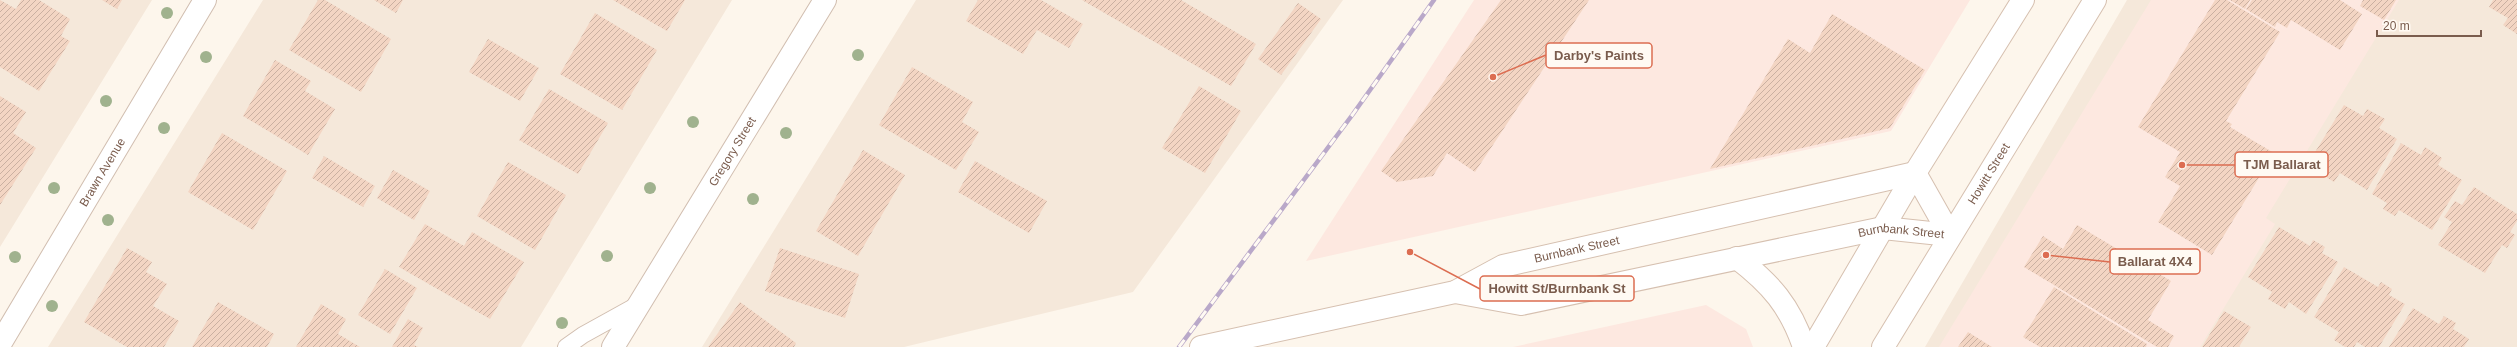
<svg xmlns="http://www.w3.org/2000/svg" width="2517" height="347" font-family="Helvetica,sans-serif">
<style>
.residential{fill:#f5e8da}
.commercial{fill:#fde8e0}
.building{fill:url(#building-hatch)}
.lines{fill:none;stroke-linecap:round;stroke-linejoin:round}
.lane-casing{stroke:#d1beb0;stroke-width:18}
.street-casing{stroke:#d1beb0;stroke-width:24}
.secondary-casing{stroke:#d6c0b0;stroke-width:24}
.lane{stroke:#fff;stroke-width:16}
.street{stroke:#fff;stroke-width:22}
.secondary{stroke:#fff;stroke-width:22}
.rail-casing{stroke:#b9a8c9;stroke-width:4.5}
.rail{stroke:#fffaf3;stroke-width:3;stroke-dasharray:9;stroke-linecap:butt}
.tree{fill:#a0b28e}
.labels{text-anchor:middle;stroke-width:3;stroke-linejoin:round;paint-order:stroke}
.street-label{font-size:12px;fill:#7a5c4d;stroke:#fffaf3}
.leader{fill:none;stroke:#dc6d51;stroke-width:1.5}
.callout-dot{fill:#dc6d51;stroke:#fffaf3;stroke-width:1.5}
.callout{fill:#fffaf3;stroke:#dc6d51;stroke-width:1.5}
.callout-label{font-size:13px;text-anchor:middle;font-weight:bold;fill:#7a5c4d}
</style>
<defs>
<pattern id="building-hatch" width="6" height="6" patternUnits="userSpaceOnUse"><rect width="6" height="6" fill="#f3d5c3"/><path d="M-1 1l2-2M0 6l6-6M5 7l2-2" fill="none" stroke="#cab0a1"/></pattern>
</defs>
<rect width="100%" height="100%" fill="#fdf6ec"/>
<!-- residential -->
<path class="residential" d="M0,0H152L0,247Z
M263,0H732L521,347H48Z
M916,0H1343L1133,292L904,347H702Z
M2127,0H2517V347H1925Z"/>
<!-- commercial -->
<path class="commercial" d="M1474,0H1970L1891,131L1306,261Z
M2151,0H2399L2266,218L2275,224L2200,347H1939Z
M1706,305L1746,329L1753,347H1513Z"/>
<!-- building -->
<path class="building" d="M0,0L16,9L21,0H39L70,19L61,36L70,41L39,91L0,67Z
M102,0H122L117,9Z
M318,0H325L391,39L361,92L289,50Z
M374,0H403L396,13Z
M613,0H685L667,31Z
M978,0H1041L1083,24L1069,48L1037,30L1023,54L966,21Z
M1082,0H1181L1256,44L1231,86Z
M1501,0H1589L1475,172L1447,153L1433,176L1397,182L1381,171Z
M2215,0H2227L2280,32L2226,121L2232,124L2230,127L2274,153L2212,255L2158,222L2180,186L2165,177L2180,152L2138,127Z
M2230,0H2250L2245,9Z
M2252,0H2340L2362,14L2340,50L2291,20L2287,28L2277,22L2275,27L2246,9Z
M2363,0H2396L2384,20L2360,6Z
M2493,0H2517V34L2503,25L2508,18L2489,7Z
M1298,3L1321,19L1281,75L1258,59Z
M595,13L657,50L622,110L560,74Z
M1832,14L1925,70L1890,128L1710,169L1788,39L1810,53Z
M488,39L539,68L520,101L469,72Z
M275,60L311,81L305,91L335,109L308,155L243,116Z
M912,67L973,102L962,122L979,132L956,170L879,125Z
M1199,86L1241,111L1205,173L1162,148Z
M549,89L608,123L578,174L519,140Z
M0,96L26,112L13,133L36,148L0,205Z
M2344,105L2363,116L2367,109L2385,119L2379,128L2397,139L2367,190L2340,173L2334,182L2323,175L2325,171L2309,162Z
M222,133L287,171L253,230L188,192Z
M2401,143L2421,155L2425,147L2442,158L2438,165L2462,180L2432,230L2399,210L2395,216L2383,209L2387,203L2372,194Z
M863,150L905,175L858,256L816,231Z
M324,156L375,186L363,207L312,178Z
M975,161L1047,201L1029,233L958,192Z
M508,162L566,195L535,250L477,216Z
M393,170L430,191L414,220L377,198Z
M2474,187L2517,214V221L2510,232L2515,235L2507,248L2502,245L2485,273L2438,245L2452,222L2444,217L2455,201L2462,205Z
M425,224L464,246L472,232L524,262L490,319L399,267Z
M2077,225L2171,281L2148,320L2174,336L2168,347H2157L2024,267L2043,236L2063,249Z
M2279,227L2310,246L2313,240L2325,247L2322,253L2338,262L2306,314L2289,302L2285,309L2268,299L2272,292L2248,277Z
M127,248L152,262L146,272L167,284L153,306L179,321L164,347H127L84,322Z
M780,248L859,274L845,318L765,291Z
M2344,267L2378,287L2381,282L2392,289L2389,295L2405,304L2379,347H2365L2357,342L2354,347H2345L2334,340L2339,332L2314,317Z
M385,269L417,288L390,334L358,315Z
M2054,287L2147,344L2146,347H2040L2023,337Z
M218,302L274,334L267,347H192Z
M740,302L796,343L794,347H708Z
M321,304L346,319L338,334L360,347H296Z
M2413,308L2439,324L2444,316L2456,323L2453,329L2469,339L2464,347H2389Z
M2224,311L2251,327L2239,347H2202Z
M408,319L423,328L414,345L418,347H392Z
M1968,332L1992,347H1958Z"/>
<g class="lines">
<!-- lane casing -->
<g class="lane-casing">
<path id="lane" d="M566,347L583,335L639,304"/>
</g>
<!-- street casing -->
<g class="street-casing">
<g id="street">
<path id="s1" d="M0,344L205,0"/>
<path id="s2" d="M613,347L825,0"/>
</g>
</g>
<!-- secondary casing -->
<g class="secondary-casing">
<g id="secondary">
<path d="M1915,173L1950,235"/>
<path d="M1737,258C1771,284 1790,306 1804,347"/>
<path id="s3" d="M1455,292L1521,304L1883,228L1950,235"/>
<path id="s4" d="M1201,347L1455,292L1503,266L1915,173"/>
<path d="M1813,347L1915,173L2023,0"/>
<path id="s5" d="M1883,347L2095,0"/>
</g>
</g>
<!-- lane -->
<use href="#lane" class="lane"/>
<!-- street -->
<use href="#street" class="street"/>
<!-- secondary -->
<use href="#secondary" class="secondary"/>
<!-- rail casing -->
<g class="rail-casing">
<path id="rail" d="M1179,347L1353,114L1434,0"/>
</g>
<!-- rail -->
<use href="#rail" class="rail"/>
</g>
<!-- trees -->
<g class="tree">
<circle cx="167" cy="13" r="6"/>
<circle cx="858" cy="55" r="6"/>
<circle cx="206" cy="57" r="6"/>
<circle cx="106" cy="101" r="6"/>
<circle cx="693" cy="122" r="6"/>
<circle cx="164" cy="128" r="6"/>
<circle cx="786" cy="133" r="6"/>
<circle cx="54" cy="188" r="6"/>
<circle cx="650" cy="188" r="6"/>
<circle cx="753" cy="199" r="6"/>
<circle cx="108" cy="220" r="6"/>
<circle cx="607" cy="256" r="6"/>
<circle cx="15" cy="257" r="6"/>
<circle cx="52" cy="306" r="6"/>
<circle cx="562" cy="323" r="6"/>
</g>
<g class="labels">
<!-- street labels -->
<g class="street-label">
<text dy="4" stroke="none"><textPath href="#s2" startOffset="229">Gregory Street</textPath></text>
<text dy="4" stroke="none"><textPath href="#s1" startOffset="200">Brawn Avenue</textPath></text>
<text dy="4" stroke="none"><textPath href="#s5" startOffset="203">Howitt Street</textPath></text>
<text dy="4" stroke="none"><textPath href="#s3" startOffset="455">Burnbank Street</textPath></text>
<text dy="4" stroke="none"><textPath href="#s4" startOffset="390">Burnbank Street</textPath></text>
</g>
</g>
<!-- callouts -->
<path class="leader" d="M1493 77L1546 55M2182 165L2235 165M2046 255L2110 262M1410 252L1480 289"/>
<g class="callout-dot">
<circle cx="1493" cy="77" r="4"/>
<circle cx="2182" cy="165" r="4"/>
<circle cx="2046" cy="255" r="4"/>
<circle cx="1410" cy="252" r="4"/>
</g>
<g class="callout">
<rect x="1546" y="43" width="106" height="25" rx="4"/>
<rect x="2235" y="152" width="93" height="25" rx="4"/>
<rect x="2110" y="249" width="90" height="25" rx="4"/>
<rect x="1480" y="276" width="154" height="25" rx="4"/>
</g>
<g class="callout-label">
<text x="1599" y="60">Darby's Paints</text>
<text x="2282" y="169">TJM Ballarat</text>
<text x="2155" y="266">Ballarat 4X4</text>
<text x="1557" y="293">Howitt St/Burnbank St</text>
</g>
<!-- scale -->
<path d="M2377 30v6h104v-6" fill="none" stroke="#7a5c4d" stroke-width="2"/>
<text x="2383" y="30" font-size="12" fill="#7a5c4d" stroke="#fffaf3" stroke-width="3" paint-order="stroke">20 m</text>
</svg>
